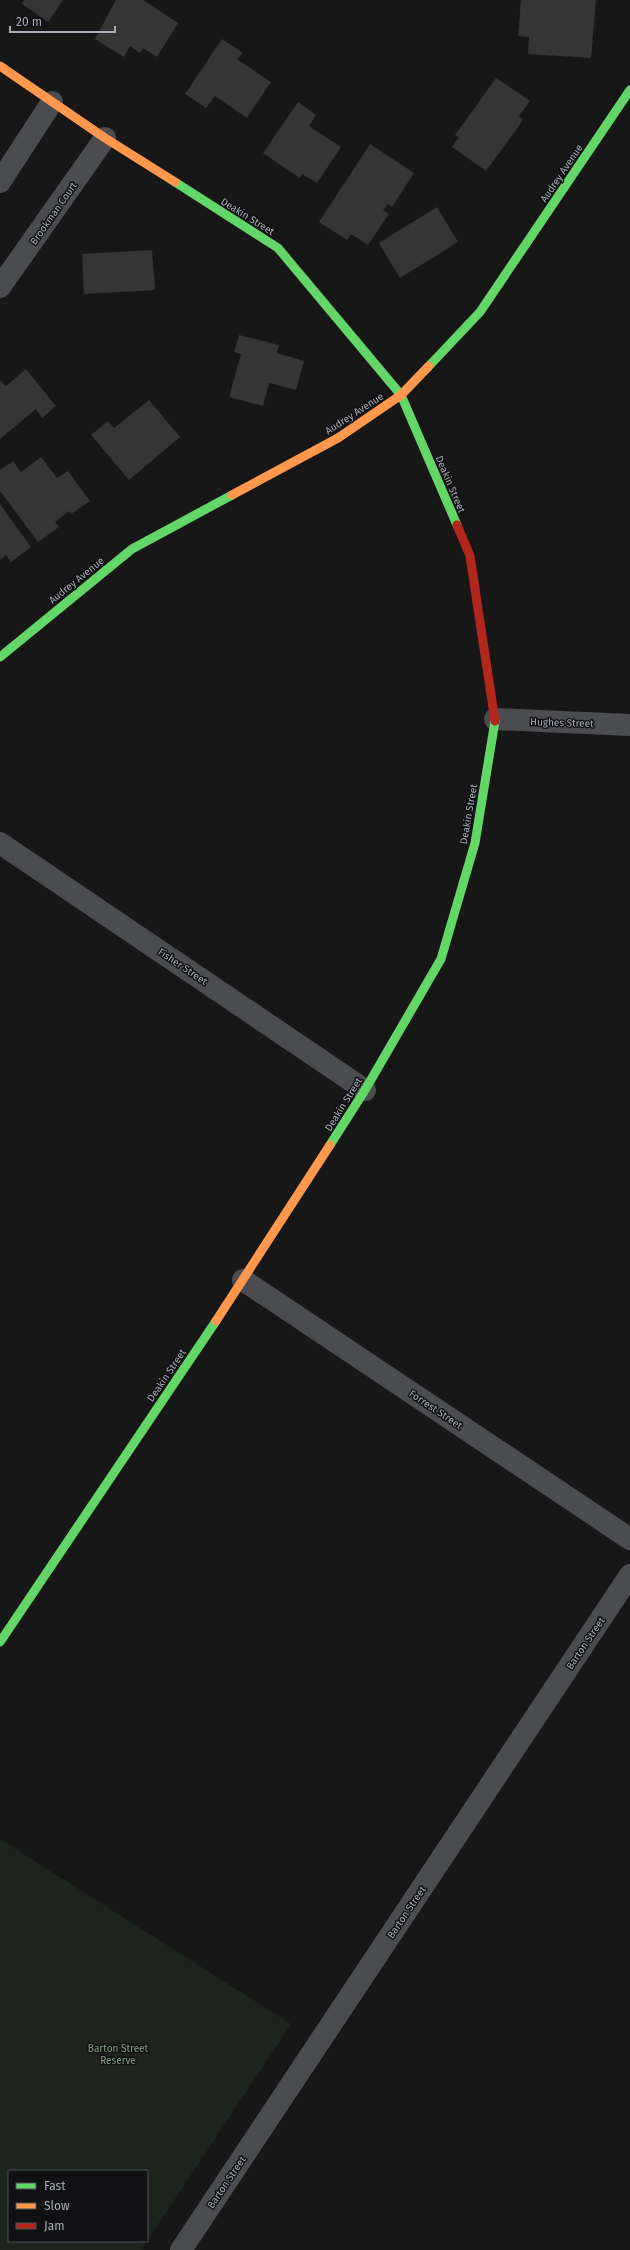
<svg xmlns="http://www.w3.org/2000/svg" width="630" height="2250" font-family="'Fira Sans',sans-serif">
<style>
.green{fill:#1d241e;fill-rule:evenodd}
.building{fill:#353536}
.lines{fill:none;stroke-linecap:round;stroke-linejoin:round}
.street{stroke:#4b4c50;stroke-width:22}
.fast{stroke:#63d668;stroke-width:9}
.slow{stroke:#ff974d;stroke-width:9}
.jam{stroke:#b3261e;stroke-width:9}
.labels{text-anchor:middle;stroke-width:3;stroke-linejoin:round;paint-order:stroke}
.street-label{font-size:10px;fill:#a8adb8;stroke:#111113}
.park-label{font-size:10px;fill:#7fa381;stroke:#111113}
</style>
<rect width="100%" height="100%" fill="#171717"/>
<!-- green -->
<path class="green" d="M0,1839L291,2024L141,2250H0ZM9,2171H147V2241H9Z"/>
<!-- building -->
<path class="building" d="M24,0H63L48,22L22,4Z
M116,0H143L178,23L157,57L143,48L140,53L130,46L124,57L95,39Z
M521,0H596L591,58L528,54L529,37L518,36Z
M222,39L243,53L237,59L271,82L247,118L215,96L206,108L185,94Z
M496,78L530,101L519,116L523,120L486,171L452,147L459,137L455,135Z
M298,102L316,115L309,126L341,147L317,183L302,174L300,178L263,153Z
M370,144L414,173L392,207L388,204L383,210L389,214L368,245L351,234L347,240L319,222Z
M437,207L458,242L400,278L379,243Z
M152,250L155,290L84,294L82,254Z
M239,335L279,345L277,353L304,361L296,390L269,383L263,406L229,397L241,354L234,352Z
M26,369L56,406L42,418L36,409L0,439V380L6,386Z
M149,400L180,437L129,480L91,435L108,421L114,428Z
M41,457L57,478L68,471L90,501L71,514L69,511L55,522L59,527L38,542L0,491V470L13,461L21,472Z
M0,504L31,547L11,562L6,555L0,560Z"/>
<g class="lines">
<!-- street -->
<path class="street" d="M0,182L52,102
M0,287L105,138
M495,719L630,725
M0,843L365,1090
M243,1280L630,1539
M181,2250L630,1575"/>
<!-- fast -->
<path class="fast" d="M175,182L278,248L401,395L457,525
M429,366L480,312L630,90
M0,657L132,549L232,495
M330,1145L365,1090L441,959L475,843L495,721
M0,1642L216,1321"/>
<!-- slow -->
<path class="slow" d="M0,66L105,138L175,182
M232,495L338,438L401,395L429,366
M216,1321L330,1145"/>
<!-- jam -->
<path class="jam" d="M457,525L470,556L495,721"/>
</g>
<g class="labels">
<!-- street labels -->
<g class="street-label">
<text transform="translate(561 173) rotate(-56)" y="4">Audrey Avenue</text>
<text transform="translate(53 213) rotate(-55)" y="4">Brookman Court</text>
<text transform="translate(248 216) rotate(32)" y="4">Deakin Street</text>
<text transform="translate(354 413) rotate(-33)" y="4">Audrey Avenue</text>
<text transform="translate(451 484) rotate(67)" y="4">Deakin Street</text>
<text transform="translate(76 580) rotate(-39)" y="4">Audrey Avenue</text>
<text transform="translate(562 722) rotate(2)" y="4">Hughes Street</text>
<text transform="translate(468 814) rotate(-80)" y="4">Deakin Street</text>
<text transform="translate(183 966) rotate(34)" y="4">Fisher Street</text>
<text transform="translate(343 1104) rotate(-58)" y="4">Deakin Street</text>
<text transform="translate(166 1375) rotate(-56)" y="4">Deakin Street</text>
<text transform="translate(436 1409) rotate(34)" y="4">Forrest Street</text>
<text transform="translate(585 1643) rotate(-56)" y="4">Barton Street</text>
<text transform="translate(406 1912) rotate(-56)" y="4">Barton Street</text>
<text transform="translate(226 2182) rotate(-56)" y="4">Barton Street</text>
</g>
<!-- park labels -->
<g class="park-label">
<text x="118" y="2052">Barton Street<tspan x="118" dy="12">Reserve</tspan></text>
</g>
</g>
<!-- legend -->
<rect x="8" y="2170" width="140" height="72" fill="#111113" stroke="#4d4f55"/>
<rect x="16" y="2183" width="20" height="6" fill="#63d668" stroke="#4d4f55"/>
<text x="44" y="2190" font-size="12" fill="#a8adb8">Fast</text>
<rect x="16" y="2203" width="20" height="6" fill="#ff974d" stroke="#4d4f55"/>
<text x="44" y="2210" font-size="12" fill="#a8adb8">Slow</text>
<rect x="16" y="2223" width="20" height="6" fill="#b3261e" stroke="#4d4f55"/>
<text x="44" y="2230" font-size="12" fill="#a8adb8">Jam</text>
<!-- scale -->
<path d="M10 26v6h105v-6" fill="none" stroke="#a8adb8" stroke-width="2"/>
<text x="16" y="26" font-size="12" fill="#a8adb8" stroke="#111113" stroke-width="3" paint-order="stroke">20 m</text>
</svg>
